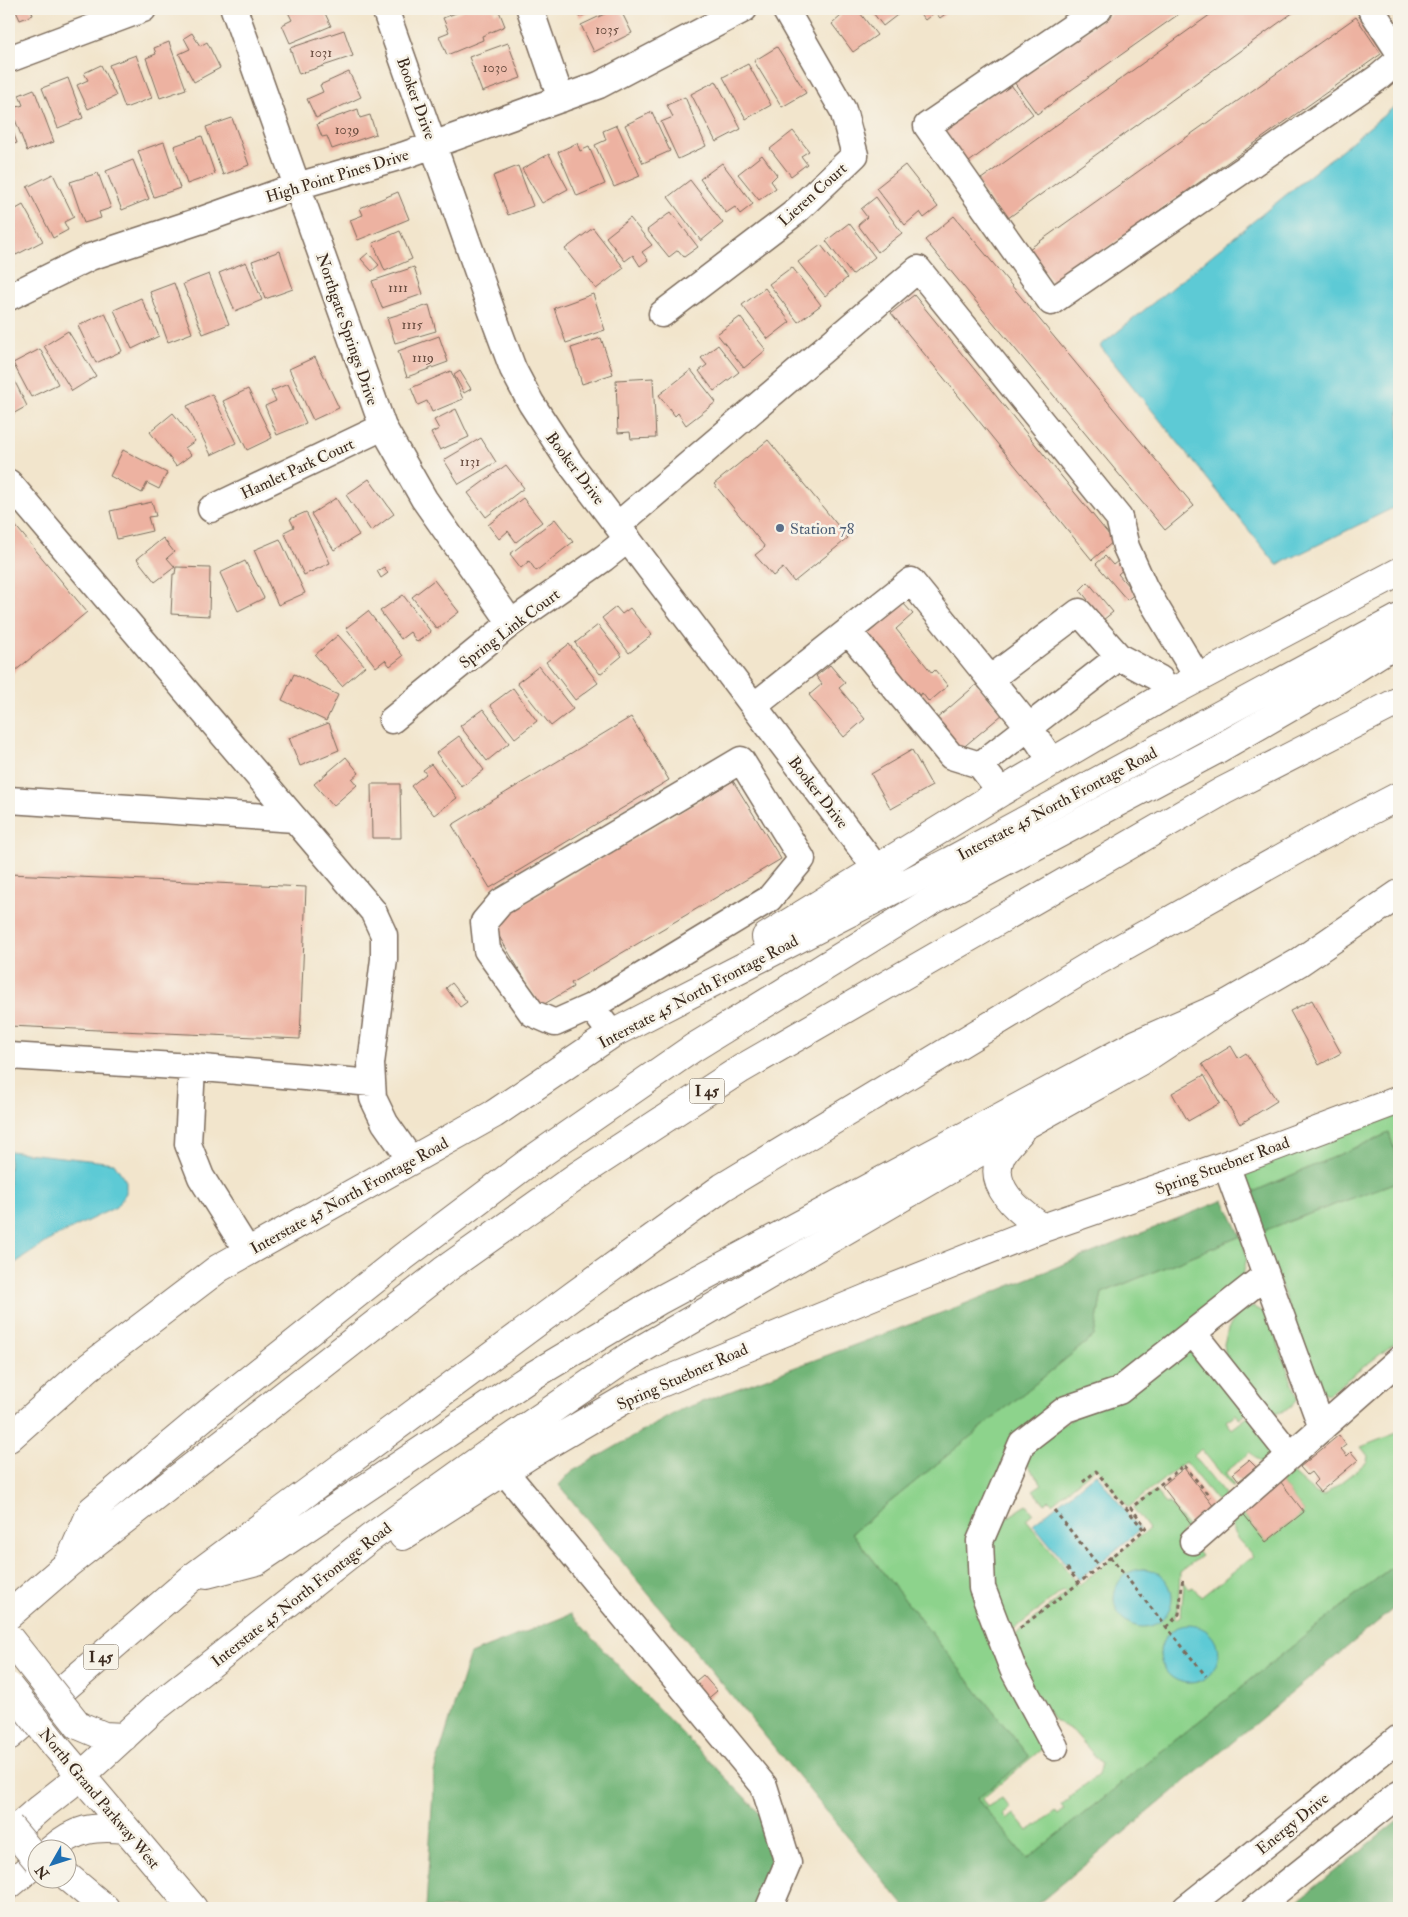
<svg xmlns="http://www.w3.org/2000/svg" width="1408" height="1917" font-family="'IM FELL Double Pica',serif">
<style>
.green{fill:#8dd38c;stroke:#647e55;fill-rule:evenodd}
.forest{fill:#72b578;stroke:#56704b}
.water{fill:#5dcad5;stroke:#4c7a7a}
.building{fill:#edb2a1}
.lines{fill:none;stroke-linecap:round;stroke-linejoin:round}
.minor-casing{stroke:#7b6b5b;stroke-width:29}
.major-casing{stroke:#7b6b5b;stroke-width:30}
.highway-casing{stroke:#7b6b5b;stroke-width:30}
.path{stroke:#7b6b5b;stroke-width:3;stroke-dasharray:4 4;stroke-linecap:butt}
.minor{stroke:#fff;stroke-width:26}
.major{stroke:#fff;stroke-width:28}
.highway{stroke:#fff;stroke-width:28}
.major-bridge-casing{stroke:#7b6b5b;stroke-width:30;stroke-linecap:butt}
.highway-bridge-casing{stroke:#7b6b5b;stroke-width:30;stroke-linecap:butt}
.major-bridge{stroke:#fff;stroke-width:28}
.highway-bridge{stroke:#fff;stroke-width:28}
.service-dot{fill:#5c6f8a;stroke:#f7f3e8;stroke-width:2}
.labels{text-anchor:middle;stroke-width:5;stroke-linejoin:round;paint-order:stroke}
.number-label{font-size:14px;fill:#684c3f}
.shield{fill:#f7f3e8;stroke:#73665b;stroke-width:1}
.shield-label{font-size:15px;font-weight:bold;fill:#3b2a1e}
.street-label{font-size:16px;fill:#3b2a1e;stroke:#f7f3e8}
.service-label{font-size:16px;fill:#4e5e75;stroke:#f7f3e8;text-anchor:start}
</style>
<rect width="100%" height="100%" fill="#f7f3e8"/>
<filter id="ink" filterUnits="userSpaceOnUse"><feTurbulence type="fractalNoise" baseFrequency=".02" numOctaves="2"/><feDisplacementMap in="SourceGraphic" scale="10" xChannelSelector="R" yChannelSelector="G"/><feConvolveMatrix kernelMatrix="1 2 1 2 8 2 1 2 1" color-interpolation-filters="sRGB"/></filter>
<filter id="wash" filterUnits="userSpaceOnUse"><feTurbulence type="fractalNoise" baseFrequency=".0096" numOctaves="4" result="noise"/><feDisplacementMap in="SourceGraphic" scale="20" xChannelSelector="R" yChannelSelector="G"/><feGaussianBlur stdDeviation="1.12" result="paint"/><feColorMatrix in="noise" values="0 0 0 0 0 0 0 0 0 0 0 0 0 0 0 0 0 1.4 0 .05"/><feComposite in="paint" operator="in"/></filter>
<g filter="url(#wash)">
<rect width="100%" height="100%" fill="#f2e5cc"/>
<!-- green -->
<path class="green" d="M1399,1112V1164L1389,1133L1246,1195L1241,1177L1249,1165Z
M1399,1181V1340L1328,1394L1322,1392L1260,1232Z
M1241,1236L1247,1257L1242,1280L1218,1304L1116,1385L1071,1401L1053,1410L1015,1440L977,1531L973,1566L988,1626L1044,1747L982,1799L987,1807L1002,1798L1010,1808L1003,1814L1008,1819L1014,1814L1028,1831L1036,1825L1037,1826L1055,1811L1058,1815L1064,1810L1061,1806L1070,1799L1069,1797L1098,1775L1101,1763L1073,1731L1054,1720L1017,1666L1008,1641L1066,1593L1064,1590L1006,1636C994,1607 968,1554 995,1528C1004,1519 1016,1512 1027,1505L1033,1513L1026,1519L1079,1585L1149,1529L1133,1508L1155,1491L1166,1504L1169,1503L1187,1527L1181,1533L1201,1556L1180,1572L1178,1612L1174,1616L1176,1619L1181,1615L1184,1582L1189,1589L1193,1587L1201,1597L1253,1556C1239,1539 1222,1530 1241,1511L1266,1542L1304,1512L1280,1481L1291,1472L1315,1493L1323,1496L1367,1462L1368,1456L1361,1447L1399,1432V1561L1027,1859L977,1799L1029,1757L852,1533L1094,1336L1102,1293ZM1143,1569C1160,1571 1177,1586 1170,1606C1167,1614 1162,1621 1153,1624C1115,1638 1096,1577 1143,1569ZM1188,1625C1239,1634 1215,1694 1180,1681C1174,1679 1168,1675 1165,1669C1152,1648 1166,1629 1188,1625Z
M1253,1307L1267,1314L1298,1398C1290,1410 1281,1415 1267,1413L1226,1359L1224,1344L1228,1329L1239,1311Z
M1196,1349L1247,1413L1240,1419L1236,1414L1226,1421L1232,1429L1249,1416L1271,1449L1269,1459L1263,1466L1250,1452L1225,1473L1234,1486L1232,1487L1201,1449L1194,1456L1225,1494L1223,1498L1218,1502L1185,1462L1128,1508L1096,1467L1052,1503L1049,1500L1045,1504L1033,1490L1042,1484L1025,1462L1026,1447L1171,1358Z"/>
<!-- forest -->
<path class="forest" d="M1389,1133L1399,1164V1181L1260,1232L1246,1195Z
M1224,1200L1241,1236L1102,1293L1094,1336L852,1533L1029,1757L977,1799L1027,1859L1399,1561V1604L1033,1908H906L559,1485L571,1472L680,1410L957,1307Z
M571,1614L644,1694L758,1811L770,1840L772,1893L761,1908H426L434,1772L470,1654Z
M1399,1820V1901L1391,1908H1289Z"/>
<!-- water -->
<path class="water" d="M1399,103V505L1277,565L1100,346Z
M9,1151L114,1163L126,1181V1193L116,1207L53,1238L9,1267Z
M1096,1473L1140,1530L1079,1580L1033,1524Z
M1114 1598a29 29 0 1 1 58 0a29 29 0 1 1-58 0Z
M1160 1654a29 29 0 1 1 58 0a29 29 0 1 1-58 0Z"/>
<g id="blocks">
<!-- building -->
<path class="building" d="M15,9H31L33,15L20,20Z
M296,9H323L331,26L290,43L282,25L292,20L288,12Z
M466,9H493L495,13L499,11L505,26L482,36L483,40L447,55L439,36L449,32L443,18Z
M576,9H599L579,17Z
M615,9H620L632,33L594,52L581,25Z
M835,9H857L877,35L853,52L832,24L841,16Z
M870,9H905L883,26Z
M916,9H952L940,18L935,12L925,20Z
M1117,9H1186L1037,114L1014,82Z
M1218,9H1298L1004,221L977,182Z
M1356,17L1381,54L1054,285L1029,249Z
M344,30L353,56L299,74L290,48Z
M192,33L200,46L207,42L220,68L194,82L179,54L190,49L184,38Z
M169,42L186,89L160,98L146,58L156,54L154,48Z
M508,43L521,78L482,92L469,57Z
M777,47L806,93L782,107L754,61Z
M136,55L152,98L125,108L109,65Z
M748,64L771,105L746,119L723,77Z
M101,65L116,96L88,109L77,85L88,80L84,73Z
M349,72L361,97L316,118L307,99L323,92L320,85Z
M68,78L83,118L58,128L42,88Z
M716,81L741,129L716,142L691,94Z
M1008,81L1033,114L965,165L940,131Z
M34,89L54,142L27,151L11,109L23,105L19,95Z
M685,97L706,146L678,159L661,122L673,117L667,105Z
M358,109L360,118L370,115L376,134L332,149L327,136L322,137L317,124Z
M652,112L670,151L643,163L625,125Z
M232,118L249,165L223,175L206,127Z
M9,121L17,143L9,146Z
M617,125L640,176L614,187L595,145L606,140L603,131Z
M793,131L809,151L801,156L807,164L791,176L770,149Z
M202,136L215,174L187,184L174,146Z
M164,142L180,188L154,197L138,151Z
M577,143L580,151L589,147L605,184L577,196L558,152Z
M549,154L568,189L542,203L522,169Z
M762,155L777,175L771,181L776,188L759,200L738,174Z
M133,160L149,199L122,210L106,171Z
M722,163L753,204L740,214L735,207L726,213L700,179Z
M905,165L938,207L924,218L920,212L905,225L876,188Z
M518,166L533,206L508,215L493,176Z
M98,173L111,208L99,212L101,218L84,223L70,182Z
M53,174L74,217L64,222L68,230L53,238L27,187Z
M690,180L723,223L701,241L668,197Z
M398,192L409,219L358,240L350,220L363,215L360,208Z
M876,197L902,233L878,252L858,225L867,217L861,209Z
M23,205L43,241L16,255L9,242V213Z
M671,212L698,247L684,257L678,250L669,257L647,230Z
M954,216L1194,506L1165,530L925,240Z
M630,218L652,245L642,252L648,260L640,266L633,255L625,261L606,237Z
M849,223L875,257L852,275L826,241Z
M593,228L624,268L596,289L565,249Z
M400,231L412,259L385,271L373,243Z
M821,245L847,278L825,296L798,262Z
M280,251L293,289L265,299L252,261Z
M368,253L379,265L372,271L361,259Z
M246,262L262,300L235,311L219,273Z
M414,267L423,294L382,308L372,281Z
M792,267L821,305L798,322L769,284Z
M209,274L229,324L203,334L183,284Z
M174,283L192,333L168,342L150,292Z
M765,288L790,322L768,339L742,305Z
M593,294L605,330L566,343L554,308Z
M914,295L1114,541L1092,560L891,313Z
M141,298L159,336L132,349L114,310Z
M429,305L436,331L395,343L387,318Z
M105,313L122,351L96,363L78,326Z
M740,317L766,350L744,368L717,334Z
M68,331L96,376L72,391L44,346Z
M439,336L448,362L407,377L398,351Z
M601,338L613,374L582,384L571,348Z
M718,345L739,372L714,391L699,371L707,365L701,358Z
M40,349L58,384L31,397L13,363Z
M315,357L339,408L313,420L289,369Z
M9,370L27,406L9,416Z
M691,370L716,402L686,425L678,413L675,416L659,395Z
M451,371L463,399L432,412L427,401L418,405L411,388Z
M460,371L471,389L464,393L454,375Z
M653,378L656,438L631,439L630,432L618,433L616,380Z
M288,384L306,423L277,435L265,406L276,401L271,391Z
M248,389L272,438L247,450L223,401Z
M212,394L236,443L211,455L187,406Z
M456,409L469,437L440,450L431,433L439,429L434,420Z
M173,413L195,441L185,448L191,455L176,466L150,432Z
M481,438L496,462L459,484L444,460Z
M768,440L848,538L794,582L783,568L773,576L755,555L765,547L714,484Z
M123,450L167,473L159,489L147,483L142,493L110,476Z
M506,465L524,488L486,517L468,493Z
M369,479L394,514L371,531L346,495Z
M336,498L359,535L334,550L311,514Z
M523,498L542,522L516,542L508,531L499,539L488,525Z
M152,502L156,516L148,517L152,531L117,539L110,511Z
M306,512L330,563L304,575L284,532L294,527L290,519Z
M9,518L87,612L9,676Z
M555,519L573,542L536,571L529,561L521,568L510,554Z
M163,538L174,552L167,558L175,567L155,582L137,559Z
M280,539L305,593L278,605L254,550Z
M1105,556L1113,565L1118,561L1125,568L1118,574L1135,594L1127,600L1096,564Z
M245,561L264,598L238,611L220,573Z
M176,567L210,568L209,616L171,614L173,574H175Z
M384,567L388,573L381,578L377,571Z
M434,580L459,612L437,629L412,597Z
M1088,582L1113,612L1103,620L1100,615L1095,619L1082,604L1088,600L1080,590Z
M403,595L431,632L417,642L410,632L401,639L380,611Z
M903,603L913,614L896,629L932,673L935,670L948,686L929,702L922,693L915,698L863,638Z
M616,607L622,614L630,608L652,635L629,653L602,618Z
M368,611L403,656L390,666L385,660L376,667L346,628Z
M598,625L622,656L600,674L575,643Z
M338,635L365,666L342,686L315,655Z
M569,644L598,683L575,700L546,662Z
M830,665L845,683L839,688L865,719L844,737L809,695L822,684L816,676Z
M539,666L573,709L551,726L517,683Z
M294,674L338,695L326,721L282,700Z
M977,684L1003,714L960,750L935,720Z
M513,688L537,721L515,738L490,705Z
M483,709L509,743L487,761L460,726Z
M631,717L669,780L490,888L452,825Z
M329,723L339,750L300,766L289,738Z
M459,736L484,770L462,787L436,753Z
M912,750L932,786L891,809L871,774Z
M346,757L359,773L352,779L357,785L333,806L314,784Z
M431,764L457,798L434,815L411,786L426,774L423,770Z
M733,781L781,859L571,983L573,987L541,1006L491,923Z
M371,784H400L401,838H372Z
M9,874L306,887L300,1039L9,1026Z
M452,983L467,1002L460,1007L446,988Z
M1312,1000L1341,1053L1319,1065L1290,1011Z
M1231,1046L1238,1058L1246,1053L1277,1101L1240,1124L1202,1064Z
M1204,1075L1220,1103L1188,1121L1172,1093Z
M1339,1435L1346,1445L1341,1449L1347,1456L1351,1452L1358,1460L1320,1492L1313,1484L1317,1480L1311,1472L1307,1475L1300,1467Z
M1249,1460L1256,1467L1239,1481L1233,1473Z
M1184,1468L1214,1507L1192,1525L1162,1486Z
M1280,1481L1304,1512L1266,1542L1241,1511Z
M703,1675L717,1691L699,1706L685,1690Z"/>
</g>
</g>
<g filter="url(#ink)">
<use href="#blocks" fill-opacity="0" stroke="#7b6b5b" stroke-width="1"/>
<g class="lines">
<!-- minor casing -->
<g class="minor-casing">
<path id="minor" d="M234,9L383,427L424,499L511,623
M385,9L497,326L513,369L531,403L570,463L876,868
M530,9L561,99
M1099,9L927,126L1051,302L1379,77L1399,60
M1371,9L1399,52
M9,59L143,9
M9,297L90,257L199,221L297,186L405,155L599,85L744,9
M662,314L793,214L855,155L843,110L785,9
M9,483L373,911L384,935V959L371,1064L373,1098L385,1123L411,1160
M211,509L383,427
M618,525L918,269L1119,518L1126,547L1145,589L1198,678
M848,631L951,756L980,765L1001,792
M1119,657L1160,679L1168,694
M754,706L911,581L1029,727L1052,762
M392,720L511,623L604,558L628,539
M980,765L1119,657L1079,612L990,679
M9,800L295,819
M591,1007L769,899L802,859L741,760L501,902L484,922L487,950L532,1013L555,1023L591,1007L612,1034
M9,1056L192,1067L372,1083
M192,1067L188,1144L201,1177L248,1252
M1226,1165L1322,1428
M1193,1333L1290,1455
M491,1455L764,1786L788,1863L769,1908
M1193,1541L1399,1360
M1055,1747L1013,1669L982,1588L980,1541L1022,1443L1066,1409L1119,1391L1266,1275
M1186,1908L1399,1738
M1256,1908L1399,1794"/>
</g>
<!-- major casing -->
<g class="major-casing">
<path id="major" d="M766,937L1001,792L1168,694L1399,572
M1019,1133C1013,1140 1006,1147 1002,1154C985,1186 1020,1212 1043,1228
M9,1438L89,1367L219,1268L494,1114L612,1034L950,861L1399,618
M403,1536L528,1456L632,1395L877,1294L1043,1228L1226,1165L1399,1100
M78,1725L104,1736L124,1737
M56,1746L193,1908
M9,1835L40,1808L81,1776L154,1709L369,1539L489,1453L628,1357L1024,1126L1144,1059L1227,1004L1298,963L1399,894
M51,1850C76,1828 94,1826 126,1829
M9,1885L38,1861"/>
</g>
<!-- highway casing -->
<g class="highway-casing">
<path id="highway" d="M70,1560L92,1510L220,1403L403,1257L533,1159L693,1048L928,903L1218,749L1334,682L1399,641
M207,1574L257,1561L534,1375L658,1301L1136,1044L1227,1004
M9,1615L69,1563L443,1271L580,1174L741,1069L1223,791L1399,701
M9,1736L193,1577L574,1295L723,1187L1094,963L1312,841L1399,796
M68,1877L105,1908"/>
</g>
<!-- path -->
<path class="path" d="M1083,1482L1096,1471L1144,1530
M1054,1510L1099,1566
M1110,1557L1206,1676
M1067,1568L1079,1583L1144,1530L1146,1527L1131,1508L1184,1465L1210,1497
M1167,1627L1179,1614L1183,1576
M1020,1628L1079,1583"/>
<!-- minor -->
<use href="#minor" class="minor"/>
<!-- major -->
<use href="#major" class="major"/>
<!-- highway -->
<use href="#highway" class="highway"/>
<!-- major-bridge casing -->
<g class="major-bridge-casing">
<path id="major-bridge" d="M9,1638L78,1725
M9,1687L56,1746"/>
</g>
<!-- highway-bridge casing -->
<g class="highway-bridge-casing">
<path id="highway-bridge" d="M9,1826L38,1861"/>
</g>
<!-- major-bridge -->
<use href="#major-bridge" class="major-bridge"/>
<!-- highway-bridge -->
<use href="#highway-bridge" class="highway-bridge"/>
</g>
</g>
<!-- markers -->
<circle class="service-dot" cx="780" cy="528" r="5"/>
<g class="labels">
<!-- number labels -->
<g class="number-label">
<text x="607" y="34">1035</text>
<text x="321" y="57">1031</text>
<text x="495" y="72">1030</text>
<text x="347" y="134">1039</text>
<text x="398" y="292">1111</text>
<text x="412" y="329">1115</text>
<text x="423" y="362">1119</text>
<text x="470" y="466">1131</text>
</g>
<!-- shield labels -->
<g class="shield">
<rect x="689.5" y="1078.5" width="35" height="25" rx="4"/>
<rect x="83.5" y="1644.5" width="35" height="25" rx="4"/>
</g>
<g class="shield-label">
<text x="707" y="1096">I 45</text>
<text x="101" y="1662">I 45</text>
</g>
<!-- street labels -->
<g class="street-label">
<text transform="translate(417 98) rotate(70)" y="6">Booker Drive</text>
<text transform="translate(337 175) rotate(-17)" y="6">High Point Pines Drive</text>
<text transform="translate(812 194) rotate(-42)" y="6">Lieren Court</text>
<text transform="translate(348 329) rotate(71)" y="6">Northgate Springs Drive</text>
<text transform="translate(297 468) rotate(-25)" y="6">Hamlet Park Court</text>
<text transform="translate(576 468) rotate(53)" y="6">Booker Drive</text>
<text transform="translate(509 628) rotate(-37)" y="6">Spring Link Court</text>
<text transform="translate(819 792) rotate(52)" y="6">Booker Drive</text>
<text transform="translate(1057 803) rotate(-28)" y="6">Interstate 45 North Frontage Road</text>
<text transform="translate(698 991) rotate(-28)" y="6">Interstate 45 North Frontage Road</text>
<text transform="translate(1222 1165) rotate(-20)" y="6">Spring Stuebner Road</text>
<text transform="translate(349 1195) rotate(-29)" y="6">Interstate 45 North Frontage Road</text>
<text transform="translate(682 1376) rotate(-24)" y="6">Spring Stuebner Road</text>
<text transform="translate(301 1594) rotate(-38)" y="6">Interstate 45 North Frontage Road</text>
<text transform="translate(100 1798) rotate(50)" y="6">North Grand Parkway West</text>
<text transform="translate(1292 1823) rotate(-39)" y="6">Energy Drive</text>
</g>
<!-- service labels -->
<g class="service-label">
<text x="790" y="534">Station 78</text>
</g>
</g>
<!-- margin -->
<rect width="1408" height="1917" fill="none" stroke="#f7f3e8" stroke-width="30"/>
<!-- north arrow -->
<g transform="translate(52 1864) rotate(231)"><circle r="24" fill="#f7f3e8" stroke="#aca397"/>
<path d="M0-4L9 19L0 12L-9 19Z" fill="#1f6fb2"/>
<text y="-8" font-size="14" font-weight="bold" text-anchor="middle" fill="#3b2a1e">N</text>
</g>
</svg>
